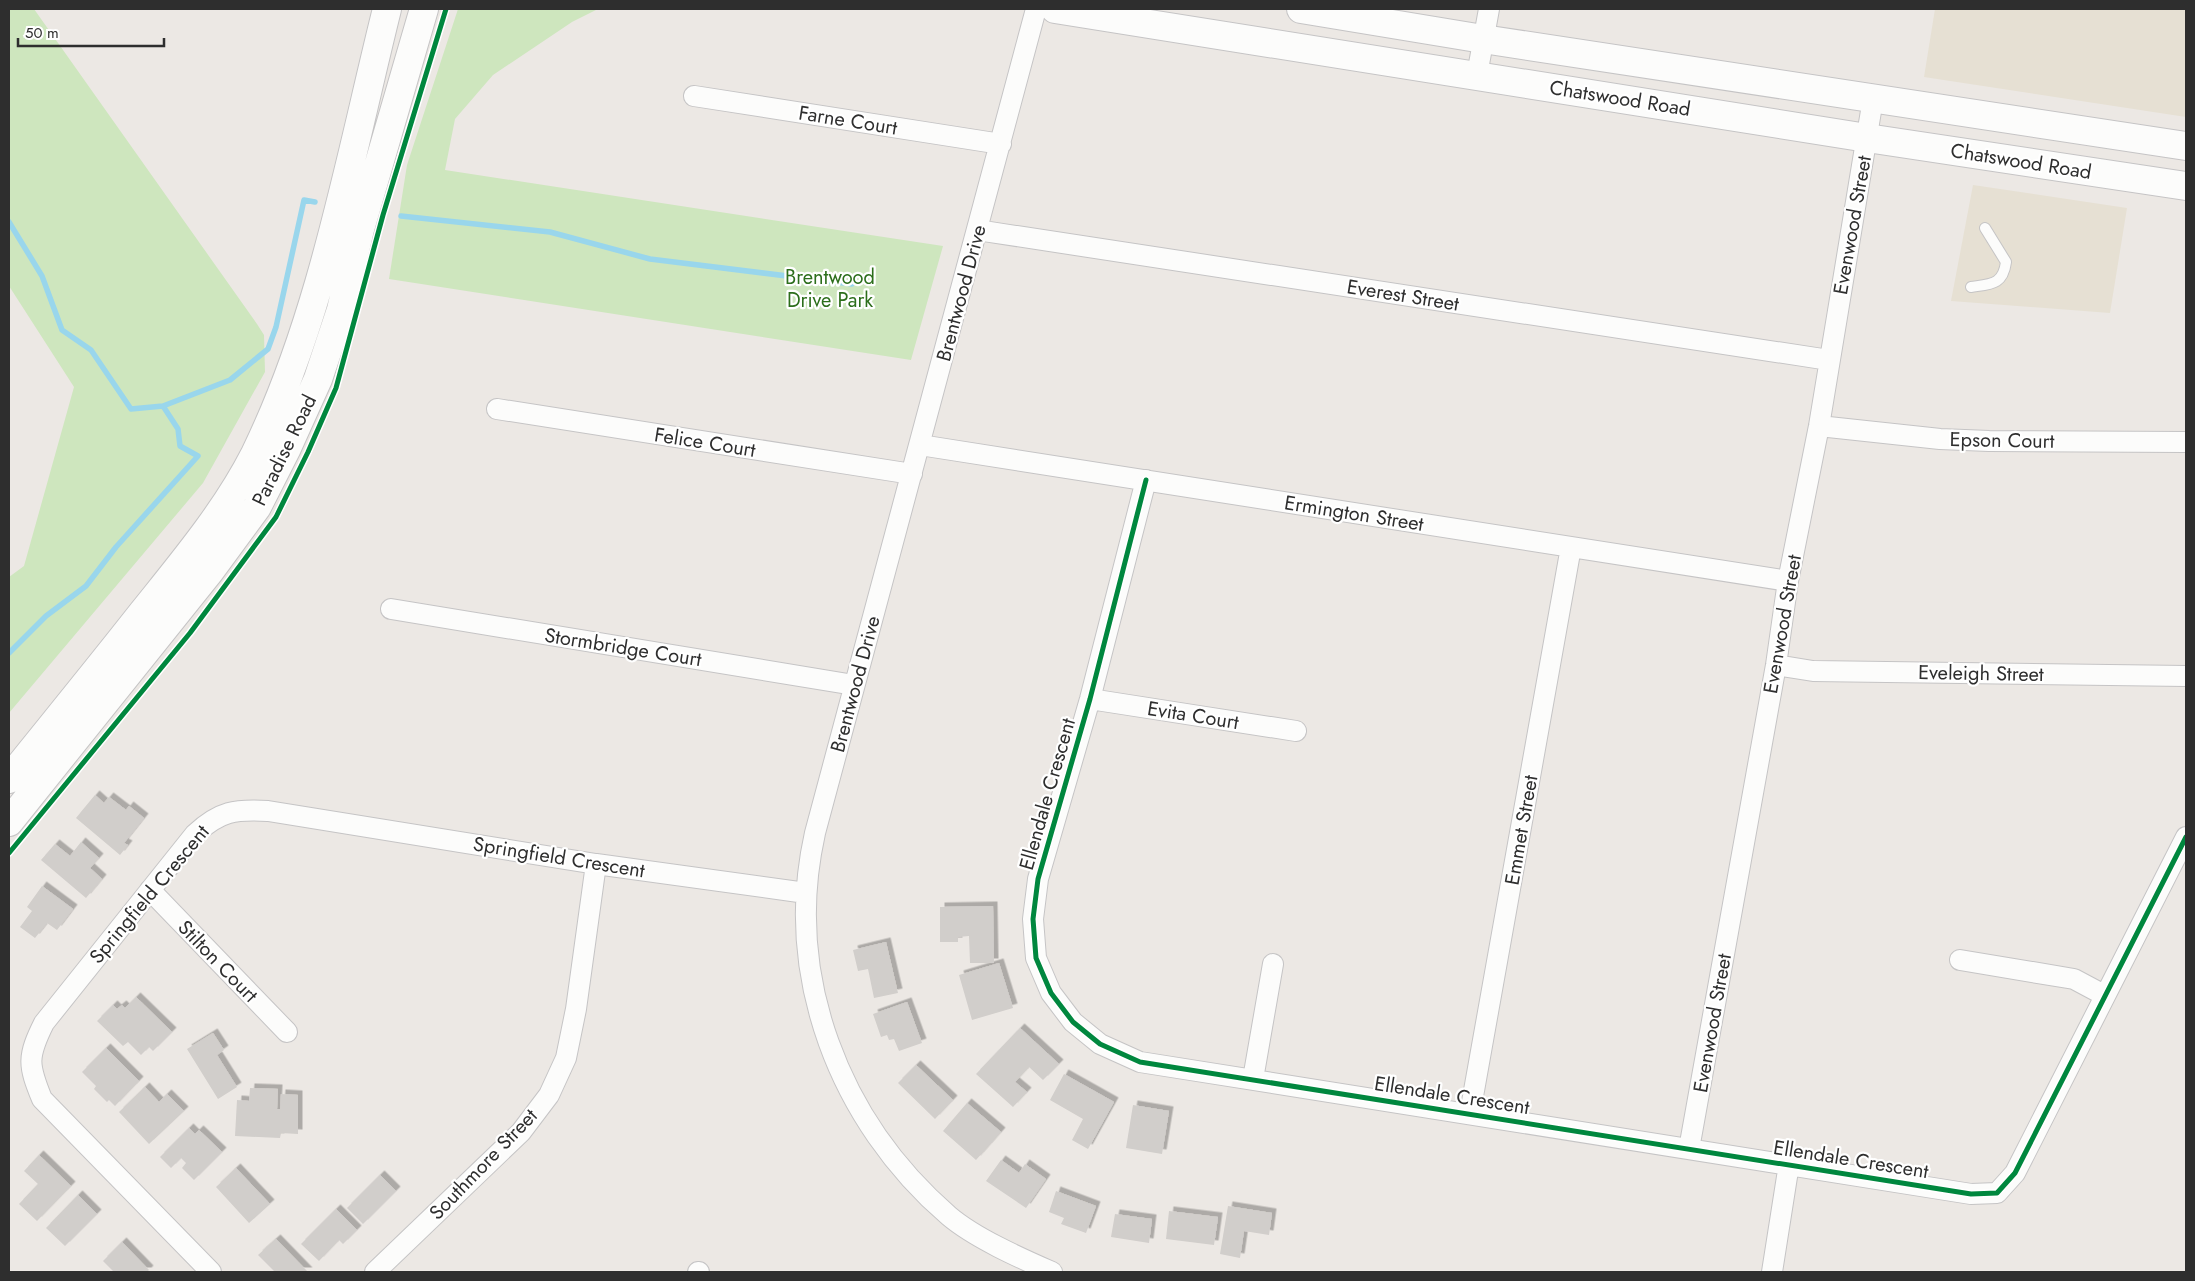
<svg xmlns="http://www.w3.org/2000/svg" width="2195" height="1281" font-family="Jost,sans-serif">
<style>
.education{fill:#e6e0d3}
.green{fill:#cee6be}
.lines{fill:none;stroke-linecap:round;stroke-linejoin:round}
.stream{stroke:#99d6ec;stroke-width:5.5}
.building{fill:#d1cecb;filter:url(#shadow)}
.service-casing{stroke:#c5c4c5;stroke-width:12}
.minor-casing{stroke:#c5c4c5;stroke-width:22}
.secondary-casing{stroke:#c5c4c5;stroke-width:30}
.service{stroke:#fcfcfb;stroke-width:10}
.minor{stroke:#fcfcfb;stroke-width:20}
.secondary{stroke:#fcfcfb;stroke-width:28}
.cycleway-casing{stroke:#fff;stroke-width:8}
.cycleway{stroke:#00873e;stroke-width:5}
.labels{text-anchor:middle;stroke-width:4.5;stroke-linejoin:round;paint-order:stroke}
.street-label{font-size:20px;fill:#2e2e2e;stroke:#fff}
.park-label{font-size:20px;fill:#2c6e1b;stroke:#fff}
</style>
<defs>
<filter id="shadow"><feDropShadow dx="4.5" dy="-4.5" stdDeviation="0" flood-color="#0004"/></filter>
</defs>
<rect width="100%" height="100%" fill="#ece8e4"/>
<!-- education -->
<path class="education" d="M1935,9H2186V117L1924,77Z
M1973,185L2127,208L2110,313L1951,301Z"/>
<!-- green -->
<path class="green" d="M9,9H34L257,324L264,335L265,372L203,483L9,713V577L24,566L74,387L9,286Z
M458,9H598L572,22L493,75L455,119L445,170L943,246L911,360L389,279L407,165Z"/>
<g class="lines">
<!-- stream -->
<path class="stream" d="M401,216L550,232L650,259L852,284
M9,222L42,276L62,330L91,350L131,409L163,406L178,429L180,446L198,456L116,547L86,586L46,616L9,653
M163,406L230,380L268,349L276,327L304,200L315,202"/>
</g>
<!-- building -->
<path class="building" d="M95,795L104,803L109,797L126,810L129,806L144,818L124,843L128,845L120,855L76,818Z
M81,842L99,858L90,868L102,879L86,898L41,860L55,844L70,856Z
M42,886L73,909L57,930L47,923L35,938L20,927L32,911L27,907Z
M993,906L994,963H970L969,936L958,937V942H940V907Z
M886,942L898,993L874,998L868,969L858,971L853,950Z
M999,963L1013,1008L972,1020L959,975Z
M136,997L172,1032L153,1051L149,1047L141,1055L128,1042L123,1046L97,1021L113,1005L117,1009L122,1005L125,1008Z
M907,1002L922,1043L899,1051L894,1039L889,1040L887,1035L881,1037L873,1014Z
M1020,1028L1059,1064L1043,1080L1029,1067L1015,1082L1027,1092L1013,1107L976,1074Z
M213,1033L224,1050L217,1055L237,1087L218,1099L187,1049Z
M106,1048L139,1081L115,1106L109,1100L107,1102L94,1089L96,1086L82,1072Z
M916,1065L953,1100L935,1119L898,1083Z
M1064,1074L1114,1102L1088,1149L1072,1140L1083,1119L1050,1100Z
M145,1087L159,1102L167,1094L184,1111L149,1144L119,1112Z
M250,1088L278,1089L277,1109H280L281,1094L298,1095V1134L281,1133L280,1138L235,1136L237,1100L249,1101Z
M967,1103L1001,1132L976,1160L943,1131Z
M1133,1105L1169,1111L1162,1154L1126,1148Z
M189,1128L195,1134L199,1130L222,1152L194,1180L182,1168L186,1163L181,1158L171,1168L160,1157Z
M39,1155L71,1186L37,1221L19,1204L38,1184L24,1171Z
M1001,1160L1019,1173L1025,1164L1046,1179L1026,1208L986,1181Z
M236,1168L270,1204L249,1223L216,1187Z
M380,1175L396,1191L363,1224L347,1208Z
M1056,1191L1096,1206L1086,1233L1061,1224L1064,1218L1049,1212Z
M78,1195L97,1214L65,1246L46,1228Z
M1228,1206L1272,1213L1269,1235L1244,1231L1240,1258L1220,1254Z
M336,1209L357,1230L343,1244L339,1240L319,1261L301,1244Z
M1169,1211L1218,1217L1214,1245L1166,1239Z
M1115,1214L1152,1219L1149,1243L1111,1237Z
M276,1239L308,1272H275L258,1255Z
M122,1242L149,1270L147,1272H114L103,1261Z"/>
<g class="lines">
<!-- service casing -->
<g class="service-casing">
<path id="service" d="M1971,287C1991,284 2003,285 2006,262L1985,228"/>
</g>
<!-- minor casing -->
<g class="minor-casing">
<path id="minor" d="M1036,9L815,833C783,976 839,1121 949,1216C975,1238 1020,1258 1052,1272
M1477,75L1489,9
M694,96L1001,144
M977,230L1829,360
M497,409L912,474
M1819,426L1940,439L1989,441L2186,442
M920,445L1788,581
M1146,480L1090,699L1038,879L1033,919L1036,958L1051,993L1073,1022L1100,1044L1140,1062L1971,1194L1997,1193L2015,1173L2186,837
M391,609L854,685
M1776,665L1813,671L2186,676
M1090,699L1296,731
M150,890L287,1032
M1960,960L2074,979L2104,995
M1253,1079L1273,964
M1470,1113L1571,547
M1689,1149L1776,665L1788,581L1819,426L1873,99
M211,1272L42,1099C28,1065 27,1057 44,1023L195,834C220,811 235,809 268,811L596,864L806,893
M375,1272L521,1132L549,1095L566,1058L576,1009L596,864
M698,1272H699
M1772,1272L1789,1164"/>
</g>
<!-- secondary casing -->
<g class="secondary-casing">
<path id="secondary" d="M1055,9L1867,138L2186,186
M1301,9L1483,39L2186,146
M9,779C54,723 99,668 143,612C183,562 226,511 255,454C322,317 350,157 387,9
M9,822L210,571L257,507L286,450L318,379L341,310L360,229L424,9"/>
</g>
<!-- service -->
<use href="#service" class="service"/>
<!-- minor -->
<use href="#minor" class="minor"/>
<!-- secondary -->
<use href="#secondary" class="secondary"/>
<!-- cycleway casing -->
<g class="cycleway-casing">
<path id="cycleway" d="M1146,480L1090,699L1038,879L1033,919L1036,958L1051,993L1073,1022L1100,1044L1140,1062L1971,1194L1997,1193L2015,1173L2186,837
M9,853L190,633L276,517L308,452L336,388L383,215L446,9"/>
</g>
<!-- cycleway -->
<use href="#cycleway" class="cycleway"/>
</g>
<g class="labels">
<!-- street labels -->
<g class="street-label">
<text transform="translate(1620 98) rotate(9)" y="7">Chatswood Road</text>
<text transform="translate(848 120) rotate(9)" y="7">Farne Court</text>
<text transform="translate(2021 161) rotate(9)" y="7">Chatswood Road</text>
<text transform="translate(1852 225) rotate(-80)" y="7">Evenwood Street</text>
<text transform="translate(961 293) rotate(-75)" y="7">Brentwood Drive</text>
<text transform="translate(1403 295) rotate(9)" y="7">Everest Street</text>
<text transform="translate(2002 440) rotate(1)" y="7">Epson Court</text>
<text transform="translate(705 442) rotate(9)" y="7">Felice Court</text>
<text transform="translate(284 450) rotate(-64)" y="7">Paradise Road</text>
<text transform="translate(1354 513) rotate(9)" y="7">Ermington Street</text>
<text transform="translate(1782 624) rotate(-80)" y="7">Evenwood Street</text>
<text transform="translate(623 647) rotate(9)" y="7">Stormbridge Court</text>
<text transform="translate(1981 673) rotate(1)" y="7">Eveleigh Street</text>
<text transform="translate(855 684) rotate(-75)" y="7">Brentwood Drive</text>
<text transform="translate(1193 715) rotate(9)" y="7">Evita Court</text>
<text transform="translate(1047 794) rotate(-74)" y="7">Ellendale Crescent</text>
<text transform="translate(1521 830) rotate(-80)" y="7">Emmet Street</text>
<text transform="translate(559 857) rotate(9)" y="7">Springfield Crescent</text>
<text transform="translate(149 894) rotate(-50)" y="7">Springfield Crescent</text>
<text transform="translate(218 961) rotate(46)" y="7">Stilton Court</text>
<text transform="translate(1712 1023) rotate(-80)" y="7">Evenwood Street</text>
<text transform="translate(1452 1095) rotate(9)" y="7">Ellendale Crescent</text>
<text transform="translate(1851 1159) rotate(9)" y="7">Ellendale Crescent</text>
<text transform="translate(483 1164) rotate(-46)" y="7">Southmore Street</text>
</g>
<!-- park labels -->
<g class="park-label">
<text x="830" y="284">Brentwood<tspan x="830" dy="23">Drive Park</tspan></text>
</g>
</g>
<!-- border -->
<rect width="2195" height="1281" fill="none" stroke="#2e2e2e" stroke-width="20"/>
<!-- scale -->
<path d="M18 38v8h146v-8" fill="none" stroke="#2e2e2e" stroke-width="2.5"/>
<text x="25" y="38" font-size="15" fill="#2e2e2e" stroke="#ffffff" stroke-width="4" paint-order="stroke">50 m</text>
</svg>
